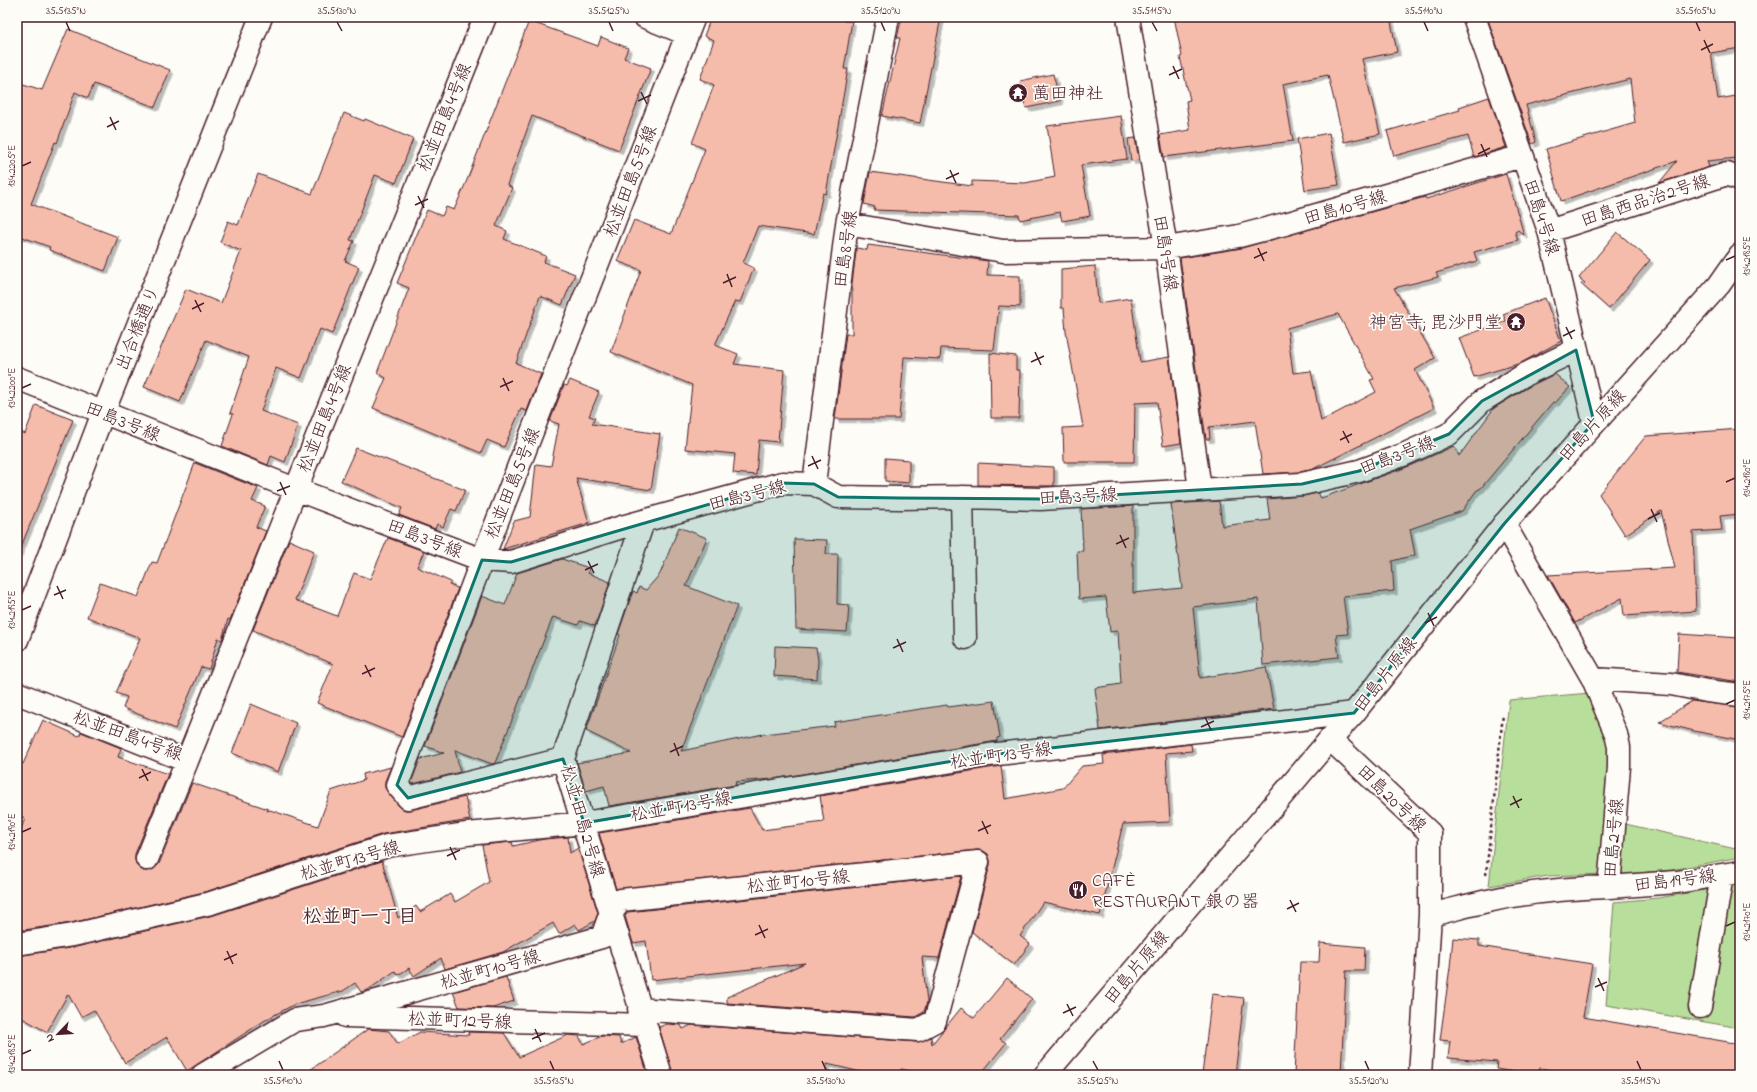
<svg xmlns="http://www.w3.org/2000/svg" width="1757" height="1092" font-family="'Indie Flower','Klee One',sans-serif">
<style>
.green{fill:#b7de9a;stroke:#807e62}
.building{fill:#f5bcab;stroke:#4a1f2b;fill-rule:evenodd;filter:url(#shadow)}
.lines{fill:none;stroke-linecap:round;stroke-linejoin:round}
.street-casing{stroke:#4a1f2b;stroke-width:25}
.secondary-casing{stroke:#4a1f2b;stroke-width:25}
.path{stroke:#4a1f2b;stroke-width:2.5;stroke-dasharray:3 3;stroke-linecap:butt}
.street{stroke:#fdfcf7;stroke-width:22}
.secondary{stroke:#fdfcf7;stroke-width:22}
.marked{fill:#0f766e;fill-opacity:0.2;stroke:#0f766e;stroke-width:3;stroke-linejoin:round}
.ticks{fill:none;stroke:#4a1f2b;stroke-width:1.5}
.labels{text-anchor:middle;stroke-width:3.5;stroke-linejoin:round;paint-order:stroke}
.poi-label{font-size:18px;fill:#4a1f2b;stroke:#fdfcf7;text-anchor:start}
.street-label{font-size:18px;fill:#4a1f2b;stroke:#fdfcf7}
.neighbourhood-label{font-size:19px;font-weight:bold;fill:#4a1f2b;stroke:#fdfcf7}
.neatline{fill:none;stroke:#4a1f2b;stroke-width:1.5}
.ticks-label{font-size:10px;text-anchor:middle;fill:#4a1f2b}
</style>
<defs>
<filter id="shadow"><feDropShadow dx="3.5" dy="3.5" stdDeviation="0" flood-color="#0004"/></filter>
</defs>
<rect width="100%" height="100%" fill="#fdfcf7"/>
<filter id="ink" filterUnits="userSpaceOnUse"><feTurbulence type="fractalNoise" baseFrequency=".025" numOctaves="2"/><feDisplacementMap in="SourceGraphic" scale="8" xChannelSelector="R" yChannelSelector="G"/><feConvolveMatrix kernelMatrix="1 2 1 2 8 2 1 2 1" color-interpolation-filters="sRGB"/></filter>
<g filter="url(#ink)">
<!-- green -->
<path class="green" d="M1590,693L1609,732L1605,874L1548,876L1489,886L1509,700Z
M1621,823L1740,850V857L1671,870L1616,875Z
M1740,884V1028L1606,1005L1614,902L1658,898Z"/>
<!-- building -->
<path class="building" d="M711,17H844V21H852L844,69H848L826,194L823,193L814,234L758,226L743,263L754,268L740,302L735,301L715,345L738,354L734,364L784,370L778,442L759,440L756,475L733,473L735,454L685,449L692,385L611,352L641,270L617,261L634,220L671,234L705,149L692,143L714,85L700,79L714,40L704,36Z
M902,17H941L920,123L882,116L900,38H897Z
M1174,17H1390L1397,52L1362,59L1380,134L1344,142L1328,75L1283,84L1293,141L1164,157L1160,135L1190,130L1186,101L1190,100L1180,57L1182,56Z
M1487,17H1740V48L1711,53L1718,99L1736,96L1740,136V148H1737V158L1707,161L1709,167L1659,183L1677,161L1561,201L1546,149L1635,123L1630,79L1526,105L1536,142L1532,144Z
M529,21L598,46L601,37L628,48L624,58L651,68L619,150L532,116L507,185L512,188L496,226L507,231L504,239L546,256L544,262L575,274L562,305L540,296L516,363L541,374L527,411L521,409L504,447L487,440L481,453L373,408L386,378L377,373L409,288L397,283L427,210L442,216L446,207L454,210L467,180Z
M68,29L170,70L155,107L94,84L88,98L75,92L57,143L55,142L31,204L118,237L105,271L49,250L50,247L17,235V82L42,90Z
M1053,74L1060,101L1026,108L1019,85H1021L1020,81Z
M1489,97L1506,147L1474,157L1468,136L1394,156L1387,131L1460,110L1459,107Z
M344,113L364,121L365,119L413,139L396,183L375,175L350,240L354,241L345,261L359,267L332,334L320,329L301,378L276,368L261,411L298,425L285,462L271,456L268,465L222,446L233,414L230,413L249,357L206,340L180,402L144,387L186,289L221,303L241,251L220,242L228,221L238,225L258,174L312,194Z
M1121,116L1127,159L1081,165L1090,216L1062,221L1060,212L1020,220L1019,215L874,210L875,207L864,204L870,172L972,186V181L1025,183L1055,177L1047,126Z
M1329,133L1339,185L1305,190L1297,139Z
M1135,138L1139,160L1131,161L1128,139Z
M1506,174L1524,235L1518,230L1515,232L1518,240L1474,252L1477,261L1436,273L1438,277L1394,288L1435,358L1415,370L1434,408L1313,469L1300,472L1263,474L1255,421L1209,427L1210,439H1206L1180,258L1242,248L1425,197L1426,199ZM1338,314L1374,379L1370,380L1376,392L1321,421L1311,371L1293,373L1287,328Z
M1617,232L1650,260L1609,309L1581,284L1585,283L1579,278Z
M868,245L988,261L987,275L1020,276V307L999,306L994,350L941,348L940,359L904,357L899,419H835L846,334H852V284L856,251L857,248L867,250Z
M1095,266L1098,303L1131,298L1140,362L1169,357L1181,443L1163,446L1157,402L1135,403L1134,462H1064L1063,428L1083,427L1066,332L1064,308H1061V269Z
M1545,298L1561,341L1521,363L1474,377L1459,338L1506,321L1503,314Z
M990,353L1016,356V370H1020L1019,418H991Z
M1555,374L1570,387L1555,403L1553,402L1481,488L1476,491L1462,511L1410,529L1415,555L1392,561L1394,591L1343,596L1348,634L1336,635L1339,657L1263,665L1258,599L1193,607L1200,678L1266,667L1274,709L1100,730L1095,688L1121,684L1118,631L1110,632L1106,597L1079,599L1077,551H1083L1081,509L1133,506V593L1182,588L1171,504L1219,501L1222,526L1270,520L1267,499L1303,496L1318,493L1321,498L1407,467L1454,446L1459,456L1494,408L1530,386Z
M570,380L599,392L589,416L595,418L592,424L660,434L651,490L576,478L589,523L503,549L514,521L530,517L536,464L551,466L559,424L550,421L564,385L567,386Z
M36,405L73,420L18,554L17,430L25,434Z
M1740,429V514L1720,516L1722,530L1693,532L1696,611L1624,616L1622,598L1575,623L1548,575L1675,568L1661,511L1625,535L1599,494L1646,436Z
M356,448L465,490L456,511L451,509L443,527L437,524L435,529L399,515L402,508L341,481Z
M885,458L909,460V483L885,481Z
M195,463L258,488L252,501L265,506L256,527L266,531L230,620L228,619L222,640L218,638L209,669L201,667L175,729L123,708L127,697L116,693L140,638L87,617L100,583L138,597L152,562L157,563Z
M978,463L1054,467V486L978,485Z
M679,527L707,538L686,586L737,606L681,751L763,734L835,726L834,722L947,705L948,707L994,701L1000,737L997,738V741L773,779L735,782L736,785L609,806L604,786L586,791L577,763L631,753L586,731L620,635L618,634L633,591L637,593L639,587L646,590L660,574Z
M388,538L424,551L417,567L451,582L449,585L458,588L402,737L317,703L333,664L253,630L289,540L314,551L295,600L337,616L354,573L370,579Z
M794,539L827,540L826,554H838L837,604L849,605L847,632L796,629Z
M562,559L589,568L588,573L610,582L595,626L580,621L578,625L553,617L495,763L492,764L455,750L460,772L413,784L411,783L420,759L444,753L425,746L482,596L505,605L517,573Z
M1679,634L1740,638V682L1677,672Z
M775,646L816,648L818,660L817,679L774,676Z
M1692,701L1740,707V740L1694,731L1659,722Z
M251,704L296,723L278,772L232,753Z
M43,720L79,736L81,732L121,748L118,757L168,774L135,854V860L137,866L143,871H148L154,869L159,864L192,783L268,809L267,811L270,810L318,826L331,791L364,780L363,774L391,767L385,781V788L399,806L405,810H411L465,797L470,820L383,834L208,891L71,923L17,931V841L25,818L17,814V761L23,764Z
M1191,744L1192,751L1166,753L1170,822L1123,824L1100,915L1043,902L1020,936L1030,944L1014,965L972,932L990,865V860L988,854L982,850H977L616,889L599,833L750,808L762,830L824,822L820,796L1001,766L1005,799L1063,788L1082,766L1104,764L1103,755Z
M568,837L570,853L578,848L598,913L595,921L579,930L575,924L559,934L553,923L503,952L445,969L441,958L414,976L409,968L398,975L395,971L368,990L361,992L355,983L343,991L295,1004L267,1019L187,1071L167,1037L125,1063L94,1010L81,1017L68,994L47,1032L17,1015V956L76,947L214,915L382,861L398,918L416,906L420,912L450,894L455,902L489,882L482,845L512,842L513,846L544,839Z
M961,876L939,958L922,957L927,1002L924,1012L915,1017L727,1003V997L805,963L651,980L646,941L633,943L625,916L628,912Z
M1453,938L1479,940V946L1592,964L1583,1017L1740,1044V1075H1579L1540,1068L1538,1075H1532L1496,1069L1497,1062L1448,1058L1450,1041L1440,1040L1450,967Z
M1320,943L1365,947L1364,971H1346L1341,1075H1294L1300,962H1319Z
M506,977L514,1001L493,1008L459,1007L453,992Z
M1007,978L1032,999L1000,1039L1006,1043L980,1075H908L911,1071L901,1069L900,1075H874L827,1064V1075H673L659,1027L667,1024L681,1025L683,1029L691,1025L917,1042L931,1037L932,1044L961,1008L974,1018Z
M1212,994L1244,998L1235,1075H1202Z
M368,1029L389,1031L398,1044L420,1032L469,1035L468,1032L504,1033L519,1057L568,1035L579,1036L583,1044L602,1036L619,1037L621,1044L636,1037L648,1075H303Z"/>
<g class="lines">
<!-- street casing -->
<g class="street-casing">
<path id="street" d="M645,17L687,34
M1128,17L1166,248L1200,489
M1474,17L1549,231L1594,422
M847,224L1003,251L1166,248L1239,236L1285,224L1522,156
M1549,231L1727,174L1740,179
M17,378L295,489L482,560L511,562L625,526L782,483L814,484L838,497L900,498L962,497L1040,499L1302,484L1359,471L1403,455L1449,434L1482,401L1524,375L1576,350
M814,484L847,224L888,17
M962,497L965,638
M643,522L563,759L661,1075
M1593,679L1671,684L1707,691L1740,695
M17,693L187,761L485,17
M1330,739L1430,833V915
M563,759L408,798L397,785L482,560L694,17
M147,859L187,761
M1609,887L1677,882L1740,872
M17,944L73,935L211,903L387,846L467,834L584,823L989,755L1354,713
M1700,1007L1722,875
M345,1016L645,1025
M203,1075L295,1020L324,1016L602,937L610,915L621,900L978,862L935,1021L918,1030L639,1009
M1420,1075L1430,915C1448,911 1465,906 1483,902C1522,893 1570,888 1609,887L1619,767V747L1616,734L1593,679L1504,524"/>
</g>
<!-- secondary casing -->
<g class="secondary-casing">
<path id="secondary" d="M17,640L103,413L261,17
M1045,1075L1330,739L1354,713L1504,524L1719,285L1740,255"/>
</g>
<!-- path -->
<path class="path" d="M1486,875L1503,714"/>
<!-- street -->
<use href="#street" class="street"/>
<!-- secondary -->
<use href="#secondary" class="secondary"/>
</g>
</g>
<!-- marked area -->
<path class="marked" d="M1576,350L1594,422L1504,524L1354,713L989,755L584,823L563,759L408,798L397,785L482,560L511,562L782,483L814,484L838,497L900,498L1040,499L1302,484L1359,471L1449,434L1482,401Z"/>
<!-- ticks -->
<path class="ticks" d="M66,22L70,31M337,22L342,31M609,22L613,31M881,22L885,31M1152,22L1157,31M1424,22L1428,31M1696,22L1700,31M1704,40L1710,53M1701,50L1713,44M1173,66L1179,79M1169,75L1182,69M641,92L647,104M638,101L651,95M110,117L116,130M107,127L119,121M1481,144L1487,157M1478,154L1490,148M22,166L31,162M950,170L956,183M946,179L959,173M418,196L424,208M415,205L428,199M1258,248L1264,261M1254,258L1267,252M1726,260L1735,256M727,274L732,287M723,283L736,277M195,300L201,312M192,309L204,303M1566,327L1572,339M1563,336L1575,330M1035,352L1041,365M1031,362L1044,356M503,378L509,391M500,387L513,381M22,388L31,384M1343,431L1349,443M1340,440L1352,434M812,456L818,469M808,466L821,460M280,482L286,495M1726,482L1735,478M277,491L290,486M1651,509L1657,522M1648,519L1660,513M1120,535L1126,548M1116,544L1129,538M588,561L594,573M585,570L598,564M57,586L63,599M54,595L66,590M22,610L31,606M1428,613L1434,626M1425,623L1437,617M897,639L903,652M893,648L906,642M365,665L371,677M362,674L375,668M1726,704L1735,700M1205,717L1211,730M1201,727L1214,721M674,743L679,756M670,752L683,746M142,769L148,781M139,778L151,772M1513,796L1519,808M1510,805L1522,799M982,821L988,834M978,831L991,825M22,832L31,828M450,847L456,860M447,856L460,850M1290,900L1296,912M1287,909L1299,903M759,925L765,938M1726,926L1735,922M755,935L768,929M227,951L233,964M224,960L237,954M1598,978L1604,991M1595,987L1607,982M1067,1004L1073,1016M1063,1013L1076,1007M535,1029L541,1042M532,1039L545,1033M22,1054L31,1050M279,1061L283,1070M550,1061L554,1070M822,1061L826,1070M1093,1061L1098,1070M1365,1061L1369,1070M1637,1061L1641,1070"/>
<!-- icons -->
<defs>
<g id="temple-disc" transform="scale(1)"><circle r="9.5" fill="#4a1f2b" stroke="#fdfcf7"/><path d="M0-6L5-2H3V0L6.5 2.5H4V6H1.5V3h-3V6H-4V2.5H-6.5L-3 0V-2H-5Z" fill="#fff"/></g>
<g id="restaurant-disc" transform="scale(1)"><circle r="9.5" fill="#4a1f2b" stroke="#fdfcf7"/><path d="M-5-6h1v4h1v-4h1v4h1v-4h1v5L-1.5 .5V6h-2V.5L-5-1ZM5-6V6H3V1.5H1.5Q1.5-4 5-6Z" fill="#fff"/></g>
</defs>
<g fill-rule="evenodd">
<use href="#temple-disc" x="1018" y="93"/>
<use href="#temple-disc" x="1516" y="322"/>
<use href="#restaurant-disc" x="1078" y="890"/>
</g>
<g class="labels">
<!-- poi labels -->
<g class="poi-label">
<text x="1032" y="99">萬田神社</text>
<text x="1502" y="328" text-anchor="end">神宮寺; 毘沙門堂</text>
<text x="1092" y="886">CAFÈ<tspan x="1092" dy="21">RESTAURANT 銀の器</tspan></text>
</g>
<!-- street labels -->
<g class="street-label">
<text transform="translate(444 117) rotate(-68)" y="6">松並田島4号線</text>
<text transform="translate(630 181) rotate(-69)" y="6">松並田島5号線</text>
<text transform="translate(1645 200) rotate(-18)" y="6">田島西品治2号線</text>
<text transform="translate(1345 207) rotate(-16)" y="6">田島10号線</text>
<text transform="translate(1542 217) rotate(72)" y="6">田島4号線</text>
<text transform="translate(845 249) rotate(-82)" y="6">田島8号線</text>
<text transform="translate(1166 253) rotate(81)" y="6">田島9号線</text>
<text transform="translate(137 328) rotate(-68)" y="6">出合橋通り</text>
<text transform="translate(324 418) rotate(-68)" y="6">松並田島4号線</text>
<text transform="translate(123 421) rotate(22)" y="6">田島3号線</text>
<text transform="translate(1592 425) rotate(-48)" y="6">田島片原線</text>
<text transform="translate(1397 455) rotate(-21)" y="6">田島3号線</text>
<text transform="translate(512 483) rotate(-68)" y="6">松並田島5号線</text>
<text transform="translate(747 495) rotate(-14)" y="6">田島3号線</text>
<text transform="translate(1078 496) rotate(-3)" y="6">田島3号線</text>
<text transform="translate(425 538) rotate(21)" y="6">田島3号線</text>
<text transform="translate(1385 674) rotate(-52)" y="6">田島片原線</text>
<text transform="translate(128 735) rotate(20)" y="6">松並田島4号線</text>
<text transform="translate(1001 755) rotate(-8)" y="6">松並町13号線</text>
<text transform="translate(1392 798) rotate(44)" y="6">田島20号線</text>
<text transform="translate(681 806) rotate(-10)" y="6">松並町13号線</text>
<text transform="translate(583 821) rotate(74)" y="6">松並田島2号線</text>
<text transform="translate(1613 838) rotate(-85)" y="6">田島2号線</text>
<text transform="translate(350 860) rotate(-16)" y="6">松並町13号線</text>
<text transform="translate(1675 880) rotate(-7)" y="6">田島19号線</text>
<text transform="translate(798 881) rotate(-6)" y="6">松並町10号線</text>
<text transform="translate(1136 967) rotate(-50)" y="6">田島片原線</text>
<text transform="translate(490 969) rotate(-16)" y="6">松並町10号線</text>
<text transform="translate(460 1020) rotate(2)" y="6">松並町12号線</text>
</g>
<!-- neighbourhood labels -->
<g class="neighbourhood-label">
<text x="360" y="922">松並町一丁目</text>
</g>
</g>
<!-- margin -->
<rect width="1757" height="1092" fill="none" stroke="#fdfcf7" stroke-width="44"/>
<!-- north arrow -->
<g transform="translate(58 1034) rotate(245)" stroke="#fdfcf7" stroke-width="3" paint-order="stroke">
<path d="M0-3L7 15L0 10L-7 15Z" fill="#4a1f2b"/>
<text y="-6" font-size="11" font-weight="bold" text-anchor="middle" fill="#4a1f2b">N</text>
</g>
<rect x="22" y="22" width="1713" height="1048" class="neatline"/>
<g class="ticks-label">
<text x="66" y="14">35.5135°N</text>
<text x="337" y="14">35.5130°N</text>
<text x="609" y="14">35.5125°N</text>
<text x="881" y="14">35.5120°N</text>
<text x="1152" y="14">35.5115°N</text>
<text x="1424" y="14">35.5110°N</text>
<text x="1696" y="14">35.5105°N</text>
<text transform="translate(11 166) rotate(-90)" y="4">134.2205°E</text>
<text transform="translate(1746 256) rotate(-90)" y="4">134.2185°E</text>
<text transform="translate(11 388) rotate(-90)" y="4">134.2200°E</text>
<text transform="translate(1746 478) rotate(-90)" y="4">134.2180°E</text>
<text transform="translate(11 610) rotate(-90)" y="4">134.2195°E</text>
<text transform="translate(1746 700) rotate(-90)" y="4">134.2175°E</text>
<text transform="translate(11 832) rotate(-90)" y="4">134.2190°E</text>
<text transform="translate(1746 922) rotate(-90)" y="4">134.2170°E</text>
<text transform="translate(11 1054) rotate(-90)" y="4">134.2185°E</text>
<text x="283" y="1084">35.5140°N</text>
<text x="554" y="1084">35.5135°N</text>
<text x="826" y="1084">35.5130°N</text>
<text x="1098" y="1084">35.5125°N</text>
<text x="1369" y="1084">35.5120°N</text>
<text x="1641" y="1084">35.5115°N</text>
</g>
</svg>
